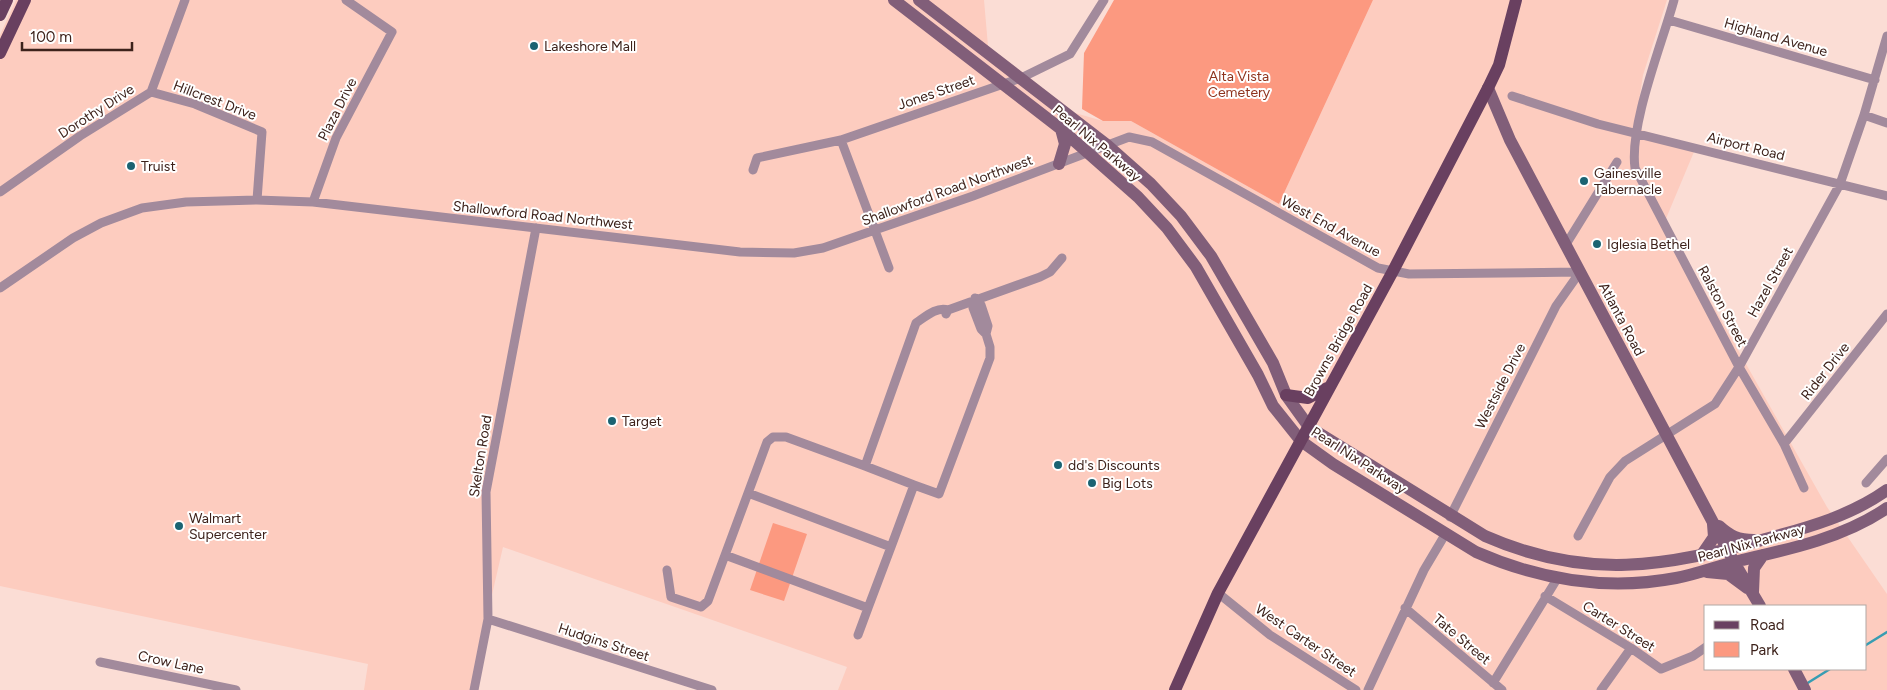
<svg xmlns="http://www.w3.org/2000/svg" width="1887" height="690" font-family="Figtree,sans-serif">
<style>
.built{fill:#fdccbf;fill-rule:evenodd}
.green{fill:#fc9980}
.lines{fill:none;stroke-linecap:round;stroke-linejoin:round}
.stream{stroke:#389db2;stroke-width:2.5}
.minor{stroke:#a28a9c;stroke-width:9}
.secondary{stroke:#815e79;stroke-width:12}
.primary{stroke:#694060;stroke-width:12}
.poi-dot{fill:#1b6372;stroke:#fff;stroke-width:2}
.labels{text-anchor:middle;stroke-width:4;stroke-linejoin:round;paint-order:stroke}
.street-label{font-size:14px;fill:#3d221b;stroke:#fff}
.poi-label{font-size:14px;fill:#3d221b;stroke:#fff;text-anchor:start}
.park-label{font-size:14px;fill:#8e331d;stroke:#fff}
</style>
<rect width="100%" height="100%" fill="#fbddd5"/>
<!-- built -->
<path class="built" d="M16,0H984L988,46L1075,113L1103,121H1131L1279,204L1373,0H1667L1643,75L1635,128L1696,147L1665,221L1827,507L1887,594V690H838L847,667L503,547L470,690H364L368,664L0,586V35ZM1706,606H1866V669H1706Z"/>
<!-- green -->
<path class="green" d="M1114,0H1373L1279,204L1131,121H1103L1082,109L1084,53Z
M773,523L807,534L784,601L750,590Z"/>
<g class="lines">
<!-- stream -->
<path class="stream" d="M1866,645L1887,632
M1806,684L1830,669"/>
<!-- minor -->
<path class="minor" d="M1674,0C1662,44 1629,125 1635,168L1739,367L1784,444L1804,488
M1669,20L1875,80
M151,92L195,104L262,132L257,200
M1512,96L1598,124L1887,196
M1864,115L1887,123
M841,140L889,268
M753,170L757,158L841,140L1021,78L1070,54L1104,0
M0,192L80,136L151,92L185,0
M313,202L336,138L392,32L346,0
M1565,246L1617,162
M0,288L73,238L101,223L142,208L186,202L257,200L313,202L740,252L794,253L823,248L973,196L1129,137L1152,142L1378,268L1409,274L1580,272
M976,302L973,308L981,329L986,334
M946,314L948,310L1040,277L1050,272L1062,258
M1784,444L1887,314
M865,466L914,485
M1866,483L1887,459
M1450,517L1556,306L1580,272
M1578,536L1610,477L1625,461L1715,404L1739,367L1840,184L1864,115L1887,36
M891,547L914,485L939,494L990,358V347L986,334L988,326L981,305L975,298
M725,555L868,608L891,547L748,493
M667,570L671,597L701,607L708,601L767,442L773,437H786L865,466L916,323C925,317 937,306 948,310
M1218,593L1270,635L1356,690
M1545,596L1631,648L1661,669L1693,656L1706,647
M1405,608L1502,690
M488,619L712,690
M858,635L868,608
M100,662L236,690
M1493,683L1557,579
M474,690L488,619L486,492L536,228
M1368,690L1424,570L1446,533
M1601,690L1631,648"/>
<!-- secondary -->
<path class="secondary" d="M894,0L1061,129L1138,197L1167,228L1196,267L1258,375L1273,406L1301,441L1333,464L1476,552C1540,580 1607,591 1676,578C1698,574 1720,565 1742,560C1791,549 1845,537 1887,508
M919,0L1107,145L1151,184L1181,216L1211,256L1273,363L1286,395L1309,427L1485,536C1587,581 1665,567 1769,538C1810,527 1852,515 1887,490
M1488,88L1510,140L1734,562L1760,606
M1059,164L1065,144L1061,129
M1719,526C1730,536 1738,540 1754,540
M1701,556L1714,537L1713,524
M1707,572L1728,574L1747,588
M1753,592L1754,568L1763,555
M1794,669L1805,690"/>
<!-- primary -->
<path class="primary" d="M0,15L7,0
M0,53L25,0
M1286,395L1308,398L1327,388
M1175,690L1218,593L1393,271L1488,88L1499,65L1516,0"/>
</g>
<!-- markers -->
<g class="poi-dot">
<circle cx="534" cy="46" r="5"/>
<circle cx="131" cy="166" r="5"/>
<circle cx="1584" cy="181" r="5"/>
<circle cx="1597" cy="244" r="5"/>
<circle cx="612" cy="421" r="5"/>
<circle cx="1058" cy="465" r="5"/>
<circle cx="1092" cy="483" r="5"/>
<circle cx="179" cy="526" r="5"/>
</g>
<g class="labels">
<!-- street labels -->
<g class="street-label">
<text transform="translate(1776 37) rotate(16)" y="5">Highland Avenue</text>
<text transform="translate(936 92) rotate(-19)" y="5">Jones Street</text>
<text transform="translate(215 100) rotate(21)" y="5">Hillcrest Drive</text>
<text transform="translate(337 109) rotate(-63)" y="5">Plaza Drive</text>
<text transform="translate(96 111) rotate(-33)" y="5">Dorothy Drive</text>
<text transform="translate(1097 143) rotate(40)" y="5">Pearl Nix Parkway</text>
<text transform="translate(1746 146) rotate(14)" y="5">Airport Road</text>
<text transform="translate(947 190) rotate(-20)" y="5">Shallowford Road Northwest</text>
<text transform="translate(543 215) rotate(6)" y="5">Shallowford Road Northwest</text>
<text transform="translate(1331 226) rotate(29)" y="5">West End Avenue</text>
<text transform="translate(1770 282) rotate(-61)" y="5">Hazel Street</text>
<text transform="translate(1723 306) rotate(62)" y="5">Ralston Street</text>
<text transform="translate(1622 319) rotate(62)" y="5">Atlanta Road</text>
<text transform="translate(1338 340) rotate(-61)" y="5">Browns Bridge Road</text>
<text transform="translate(1825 371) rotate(-52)" y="5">Rider Drive</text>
<text transform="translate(1500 386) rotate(-63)" y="5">Westside Drive</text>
<text transform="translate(480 456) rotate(-81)" y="5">Skelton Road</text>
<text transform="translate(1359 460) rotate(33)" y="5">Pearl Nix Parkway</text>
<text transform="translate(1751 543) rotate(-15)" y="5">Pearl Nix Parkway</text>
<text transform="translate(1619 626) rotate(32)" y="5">Carter Street</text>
<text transform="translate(1462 639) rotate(40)" y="5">Tate Street</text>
<text transform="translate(1306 640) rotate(34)" y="5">West Carter Street</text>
<text transform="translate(604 642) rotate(18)" y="5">Hudgins Street</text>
<text transform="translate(171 662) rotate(12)" y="5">Crow Lane</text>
</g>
<!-- poi labels -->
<g class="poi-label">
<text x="544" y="51">Lakeshore Mall</text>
<text x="141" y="171">Truist</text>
<text x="1594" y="178">Gainesville<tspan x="1594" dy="16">Tabernacle</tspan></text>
<text x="1607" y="249">Iglesia Bethel</text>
<text x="622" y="426">Target</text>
<text x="1068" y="470">dd's Discounts</text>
<text x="1102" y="488">Big Lots</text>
<text x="189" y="523">Walmart<tspan x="189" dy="16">Supercenter</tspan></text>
</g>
<!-- park labels -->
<g class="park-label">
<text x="1239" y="81">Alta Vista<tspan x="1239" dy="16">Cemetery</tspan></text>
</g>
</g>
<!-- legend -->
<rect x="1704" y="605" width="162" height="65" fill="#ffffff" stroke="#b1a7a4"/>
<rect x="1714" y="621" width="25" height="8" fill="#694060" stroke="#b1a7a4"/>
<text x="1750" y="630" font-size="15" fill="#3d221b">Road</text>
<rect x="1714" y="642" width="25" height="15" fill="#fc9980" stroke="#b1a7a4"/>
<text x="1750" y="655" font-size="15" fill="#3d221b">Park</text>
<!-- scale -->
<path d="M22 42v8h110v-8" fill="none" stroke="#3d221b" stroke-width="2.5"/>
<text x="30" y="42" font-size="15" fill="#3d221b" stroke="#ffffff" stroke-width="4" paint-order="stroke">100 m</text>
</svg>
